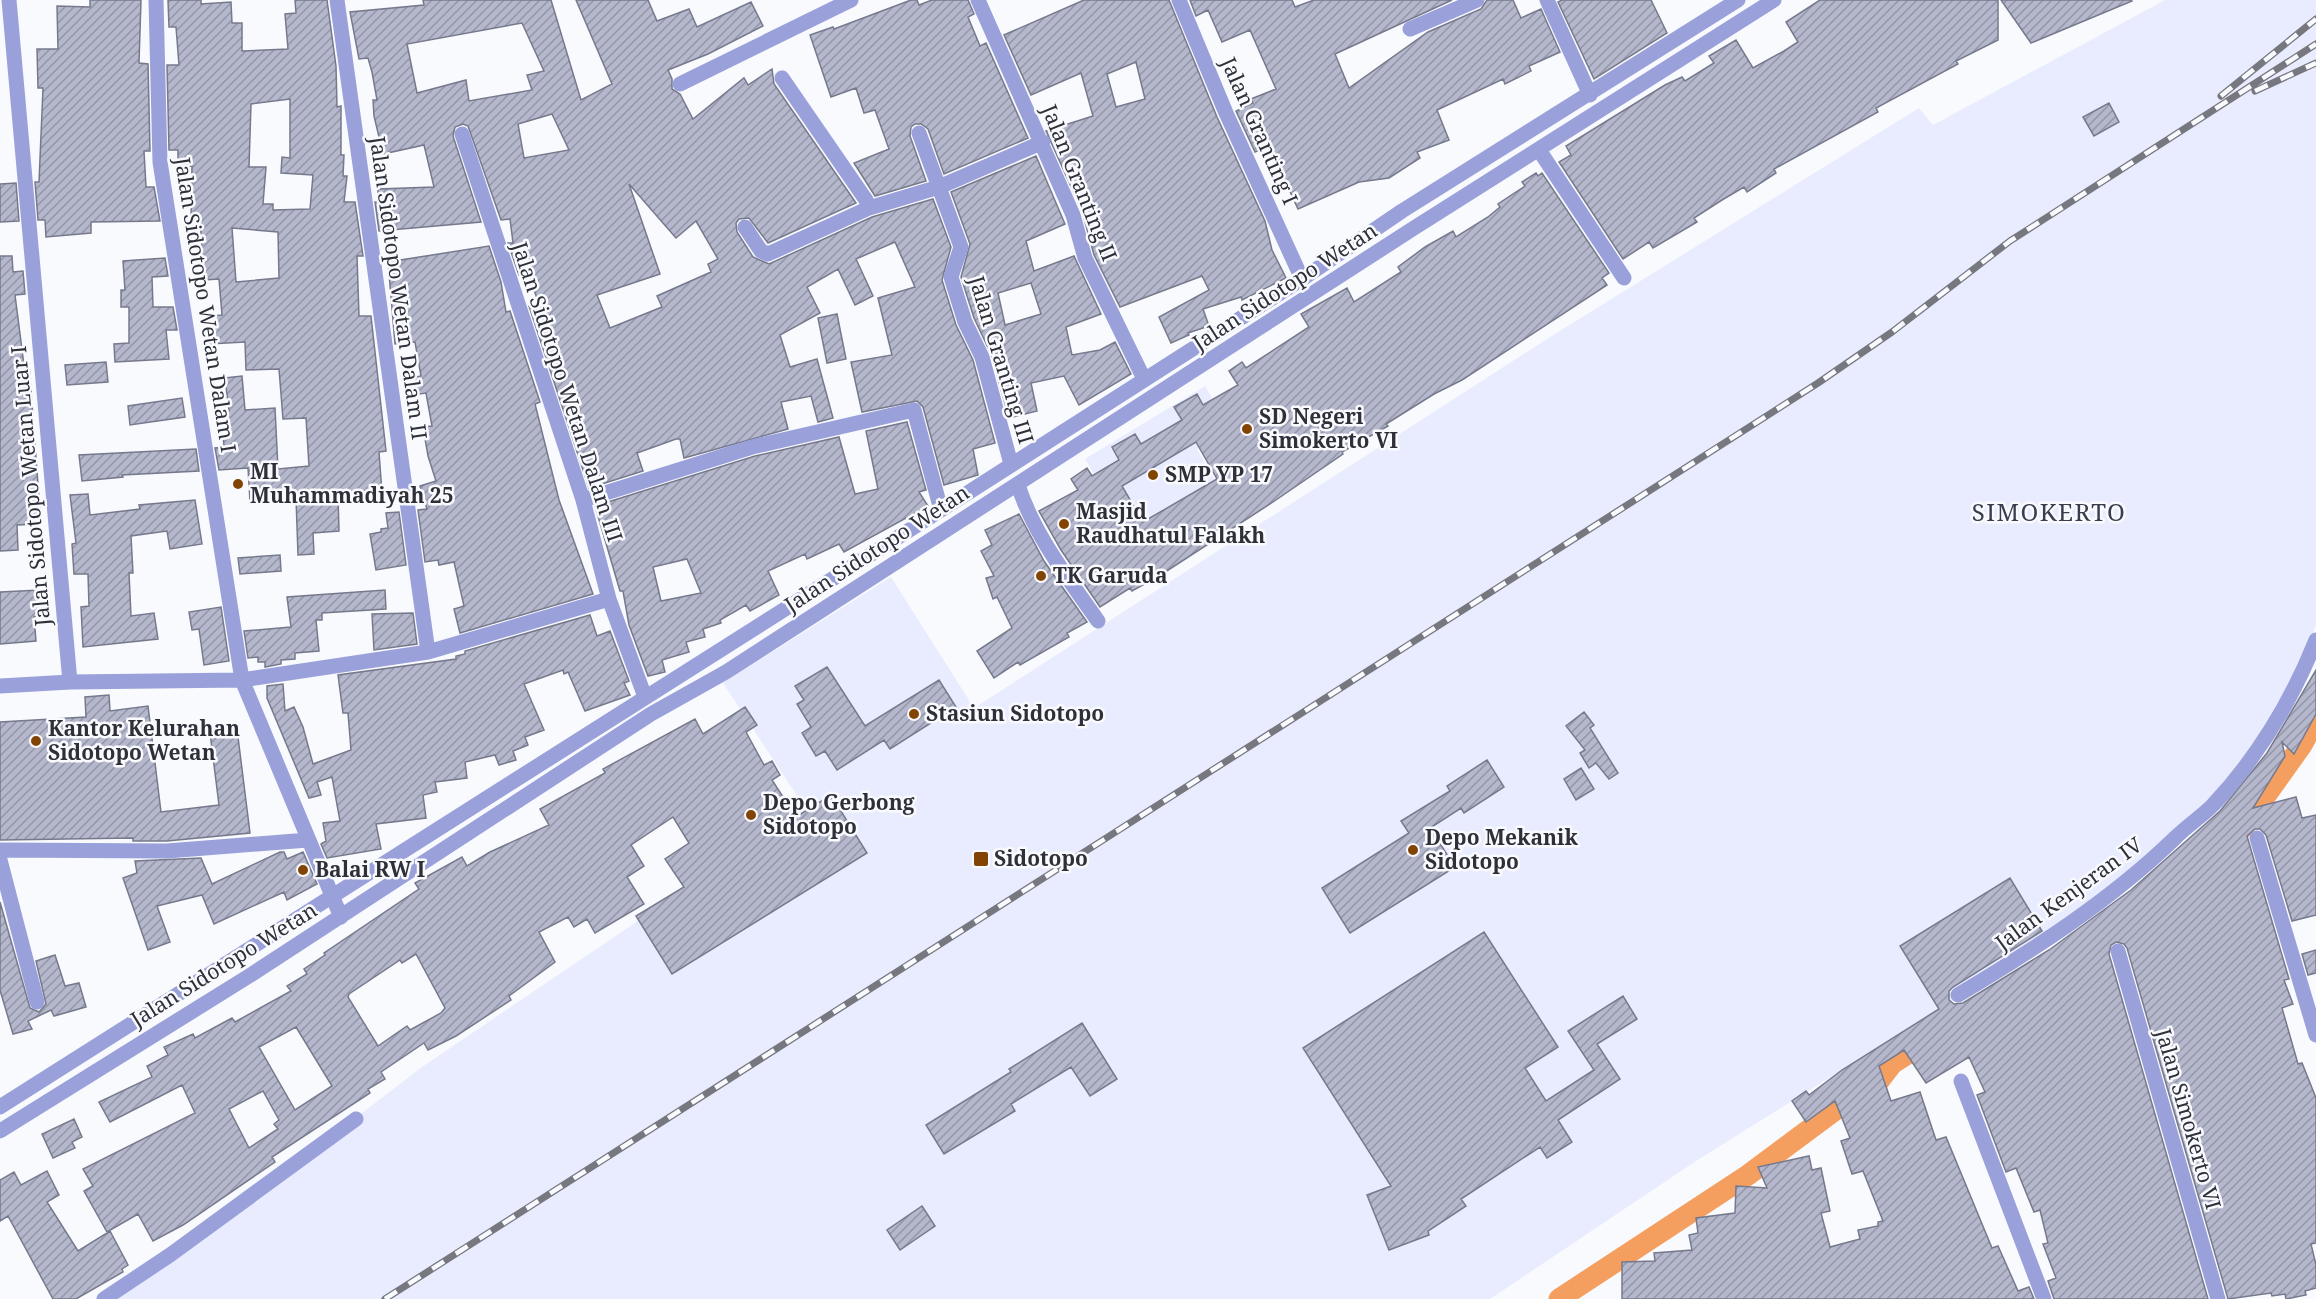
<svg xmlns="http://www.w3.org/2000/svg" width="2316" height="1299" font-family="'Noto Serif',serif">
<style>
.built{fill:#e9ecfe}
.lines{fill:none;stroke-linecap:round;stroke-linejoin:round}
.canal{stroke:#f49f5f;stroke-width:21}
.building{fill:url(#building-hatch);stroke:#76798c;stroke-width:1.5;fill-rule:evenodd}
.minor{stroke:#99a0da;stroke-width:15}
.rail-casing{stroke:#77787f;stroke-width:7}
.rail{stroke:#f9fafe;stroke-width:4.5;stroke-dasharray:14;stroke-linecap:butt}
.poi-dot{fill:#824405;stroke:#f9fafe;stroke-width:2}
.labels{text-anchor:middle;stroke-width:5;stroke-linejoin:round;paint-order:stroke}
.street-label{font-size:21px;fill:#2e2f38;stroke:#f9fafe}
.poi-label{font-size:21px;font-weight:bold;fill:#2e2f38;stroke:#f9fafe;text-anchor:start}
.quarter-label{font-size:24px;letter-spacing:1.5px;fill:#3a3d4e;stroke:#f9fafe}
</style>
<defs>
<pattern id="building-hatch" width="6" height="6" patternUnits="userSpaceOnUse" patternTransform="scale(1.5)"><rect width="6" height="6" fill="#b5b8cd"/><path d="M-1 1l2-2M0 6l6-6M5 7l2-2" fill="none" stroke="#9496a7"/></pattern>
</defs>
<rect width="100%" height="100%" fill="#f9fafe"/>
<!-- built -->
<path class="built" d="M2165,0H2316V624L2304,658L2244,767L2175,842L2042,945L1696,1161L1490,1299H115L143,1281L422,1067L805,808L723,683L891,577L974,708L1547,339L1919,108L1933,125Z
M1205,386L1230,428L1197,449L1214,479L1229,471L1151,569L1085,459Z"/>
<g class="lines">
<!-- canal -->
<path class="canal" d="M2242,829L2302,745L2316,719
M1559,1299L1748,1175L1838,1108L1879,1081L1892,1064L1931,1039"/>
</g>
<!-- building -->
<path class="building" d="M90,0H141L139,63L148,64L150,151H144L146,187H154L160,221L91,222V233L46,237L45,220H38L35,182H39L43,88H38L37,49H58L57,6L90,7Z
M168,0H201V4L231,2L232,23H242V51L288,49L285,14L296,13L295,0H327L336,66L337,107L341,106V155H344L343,176H347L344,202H355L363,256H357L359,316H371L386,451L379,452L382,493L338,495L339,531L313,533L314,554L298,555L296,498L250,501L248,468L219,470L215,448L224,447L221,411H229L225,378L242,376L245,410L275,408L278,469L309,466L306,418L283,419L279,369L246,370L245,342L209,344L207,325L212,324L211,316L222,315L219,279L204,280L200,219H191L192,166L178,167V150H169L167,65H179L176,27H169ZM290,99V158L282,157L281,173L313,175L310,209L273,210V204H263L266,167H249L251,104ZM232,228L278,232L279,278L236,282Z
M423,0H551L581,100L612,84L576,0H648L657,21L689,9L697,27L751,2L763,26L708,54L668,70L672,79V89L680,94L693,119L744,78L748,85L772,69L774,84L856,203L768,243L749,218L739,219L736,223L737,232L753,257L769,264L872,217L933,199L951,247L942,280L956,325L973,360L995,443L973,449L978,475L944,485L923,407L917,401L862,412L851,362L892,355L878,298L915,287L895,242L856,259L873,296L855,305L838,269L807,287L820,313L780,335L790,367L817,359L833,418L818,422L811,396L781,402L788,429L684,458L680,439H676L637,453L643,471L589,488L529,306L539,304L528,273L519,275L508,243H513L510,219L501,220L468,126L463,124L455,127L453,136L481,222L379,231L375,202H378V189L434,187L424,145L383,154L374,116L373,100H377L372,72L368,58L359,59L350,12L424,5ZM522,23L544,71L527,75L532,90L469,101L466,80L417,93L407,44ZM552,114L569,150L524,158L518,124ZM629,184L676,238L696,221L718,259L708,264L711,272L657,296L662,307L610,328L597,295L660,274Z
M911,0H917L919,5L932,0H968L974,14L968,17L980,46L986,43L1028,138L944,174L928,129L921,124H915L911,127L910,136L926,181L875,196L854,163L889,149L875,110L864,113L856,88L831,97L810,35L833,27L834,29Z
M1084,0H1169L1217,117L1265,221L1272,250L1286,278L1242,300L1241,297L1203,309L1209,326L1188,333L1189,335L1171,343L1159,317L1209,290L1202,276L1120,307L1094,255L1082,211L1046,131L1093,116L1081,73L1031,95L1004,35ZM1136,62L1145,99L1116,107L1107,74Z
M1190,0H1292L1295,7L1314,0H1452L1335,54L1349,88L1428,32L1481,9L1487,0H1513L1521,18L1541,9L1560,52L1529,66L1531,71L1505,84L1503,79L1437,110L1449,140L1417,152L1420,158L1389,178L1359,182L1298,209L1269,146L1255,152L1236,111L1253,103L1251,99L1276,89L1250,30L1222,42L1208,10L1196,16Z
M1562,0H1651L1667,33L1594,79L1558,2Z
M1820,0H1998V40L1956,61L1958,64L1876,108L1878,112L1774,169L1776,173L1747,192L1744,187L1722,200L1694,218L1697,222L1653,248L1649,242L1623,259L1559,162L1571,155L1566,146L1665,85L1682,77L1685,81L1714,63L1709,56L1736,40L1753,68L1784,51L1798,42L1786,22Z
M2001,0H2131L2132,1L2031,43Z
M2109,103L2119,122L2094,136L2083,117Z
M1036,156L1065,224L1026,241L1034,271L1074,256L1101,314L1066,327L1072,355L1100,350L1115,342L1131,374L1079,405L1064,376L1031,383L1037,411L1009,418L991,354L974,318L961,277L970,244L951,192ZM1031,283L1041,314L1005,325L998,293Z
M1536,173L1538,176L1542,173L1609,273L1602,278L1607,285L1462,380L1434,394L1386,424L1388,426L1342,452L1343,454L1273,502L1159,576L1132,591L1130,588L1100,607L1061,550L1039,511L1078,490L1071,479L1087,468L1092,476L1119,460L1112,447L1135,434L1141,444L1182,420L1174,407L1197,394L1203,405L1238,385L1229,371L1242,362L1246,368L1309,327L1301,314L1347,288L1354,302L1401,272L1398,267L1425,247L1453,231L1456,237L1488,217L1500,207L1498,204L1525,186L1522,182ZM1196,442L1217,479L1143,522L1122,486Z
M16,183L19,221L0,222V184Z
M489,246L501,282L506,312L510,311L540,402L535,404L559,500L593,594L460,633L454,609L464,606L454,562L439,565L438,560L425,562L418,510L427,509L420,486L436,481L428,456L423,427L432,426L426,393L413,395L410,378L421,376L415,342L395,344L388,262Z
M0,256H12L13,272L23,271L25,294L15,295L24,365L29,364L40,511L39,524L17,525L18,550L0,551Z
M165,258L168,276L152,277L153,307H173L177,330H166L169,359L115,362L114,344L129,343V307H121V290H125L123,261Z
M837,314L846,359L827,363L818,318Z
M106,362L108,382L67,385L65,365Z
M182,398L185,417L130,425L128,406Z
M907,422L926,490L919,492L928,506L844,552L839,544L807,559L805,554L768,571L779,595L750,611L746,605L720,620L721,623L703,629L705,637L686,642L689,652L662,660L665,672L648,676L629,625L623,591H620L595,506L755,456L839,437L855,494L878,489L866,431ZM687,559L701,593L661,601L653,567Z
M196,449L199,471L122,475L123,477L82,481L79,455Z
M88,494L90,515L140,509L139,505L195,500L202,544L170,549L167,531L131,536L133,573H129L131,616L154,613L158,639L83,647L81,607L89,606L88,574H74L72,544L76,543L70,495Z
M399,512L406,565L376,570L370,534L381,532V529L388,528L386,513Z
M1019,514L1044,561L1087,622L1067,633L1069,637L1020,665L1018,662L994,678L977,651L1012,628L997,597L993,599L986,578L994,576L981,551L992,545L985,530Z
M280,555L281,571L240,574L238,558Z
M40,590L42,616L34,617L36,641L0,644V592Z
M385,590L386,609L322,613V620H316L319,651L295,653V659L281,660V664L265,667V662H258V657L248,658L244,631L291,627L287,597Z
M221,607L229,661L204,665L199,629L192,630L189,612Z
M413,613L417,644L374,650L372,614Z
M590,615L597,636L610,631L629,681L624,683L630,695L585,711L568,672L564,674L563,670L524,684L544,730L525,737L528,745L513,751L516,760L499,765L495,755L465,762L467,778L435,782L437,792L423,795L426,818L376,824L381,849L327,858L321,844L326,841L323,823L340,821L332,777L317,782L321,795L309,798L267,698V686L283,684L285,711L294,707L303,727L313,764L351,750L348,713H343L338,675L456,659V656L465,654V651Z
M827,667L865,726L939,680L956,707L890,749L884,740L837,770L825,751L816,756L802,733L811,727L797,704L804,700L795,686Z
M2316,670V714L2294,754L2282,742L2285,756L2253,808L2296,797L2302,818L2316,815V915L2292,921L2266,835L2260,829H2255L2247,836L2289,979L2284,980L2293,1004L2282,1008L2298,1064L2302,1063L2316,1098V1243L2311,1244L2316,1265V1288L2305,1291L2306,1295L2286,1299L2285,1294L2272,1296L2271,1293L2228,1299L2127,948L2124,944L2116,942L2111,945L2109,954L2208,1299H2054L2048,1281L2056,1278L2043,1244L2048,1243L2040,1210L2034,1212L2016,1168L2006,1172L1977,1095L1985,1092L1969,1057L1926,1083L1904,1050L1879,1066L1891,1101L1920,1092L1936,1140L1946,1137L1992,1248L1998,1246L2018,1291L2029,1287L2034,1299H1622V1262L1655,1261L1654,1253L1692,1250L1689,1235L1698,1233L1696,1218L1735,1213L1736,1186L1767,1188L1758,1167L1809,1156L1812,1170L1821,1168L1830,1211L1821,1213L1830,1247L1860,1239L1858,1230L1878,1226V1222L1883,1221L1863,1171L1852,1174L1841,1141L1850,1138L1835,1101L1806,1122L1792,1101L1806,1091L1809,1095L1842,1070L1939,1009L1900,946L2010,878L2042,931L1953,987L1949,991V1000L1954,1004L1963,1003L2049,950L2131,890L2220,811L2267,753Z
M109,695L110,711L148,706L161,812L219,805L210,733L237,729L250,833L167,841H133V838L0,840V722L86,717L85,697Z
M745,707L757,725L746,732L764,765L772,761L780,775L772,780L796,817L831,795L867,853L672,974L636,916L684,887L665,859L689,843L673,817L631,845L644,866L627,877L644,904L595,933L587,919L574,927L568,917L539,932L555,962L509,996L511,1000L456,1036L428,1050L424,1043L381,1072L385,1079L368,1089L370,1093L272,1157L275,1162L183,1225L153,1241L138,1214L107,1232L84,1191L93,1186L83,1169L195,1113L182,1085L110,1122L99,1102L152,1077L147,1066L168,1055L164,1047L193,1034L195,1038L232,1018L235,1022L291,991L287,986L307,974L304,969L325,955L324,953L419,889L415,883L462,857L467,866L490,852L549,825L540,809L605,773L603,769L695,719L703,734ZM416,954L445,1008L441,1013L410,1030L407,1026L378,1046L348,997L349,994L400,960L402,963ZM296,1027L332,1086L295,1110L259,1047ZM263,1091L279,1120L274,1124L278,1129L249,1148L229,1109Z
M1584,712L1594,725L1590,728L1618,773L1609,779L1596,763L1589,768L1580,753L1585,750L1566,726Z
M1487,760L1504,787L1464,813L1461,808L1430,828L1455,867L1350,933L1322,888L1409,833L1401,821L1450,791L1447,786Z
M1581,768L1594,789L1576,800L1564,779Z
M280,852H284L287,859L303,852L317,884L287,900L284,892L214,924L202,895L157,906L170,942L148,950L123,878L137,873L135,861L201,858L212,884Z
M0,902L30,1008L39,1012L46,1004L36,961L55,955L65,986L79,983L86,1007L54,1016L51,1010L28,1021L32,1029L13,1034L0,990Z
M1484,932L1558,1047L1525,1068L1546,1101L1594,1070L1568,1031L1623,996L1637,1019L1597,1044L1620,1079L1558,1120L1572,1142L1547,1158L1540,1147L1461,1199L1466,1206L1428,1231L1429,1235L1389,1250L1367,1195L1391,1186L1303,1048Z
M2316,950V973L2308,975L2302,954Z
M1082,1023L1117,1079L1090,1096L1071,1067L1011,1104L1015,1111L944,1154L926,1125L1011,1072L1009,1069Z
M74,1119L82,1137L72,1142L75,1148L53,1158L42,1134Z
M47,1171L59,1195L47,1202L78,1251L110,1231L128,1265L122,1269L123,1272L76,1299H53L8,1216L0,1221V1180L14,1172L21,1185Z
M922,1206L935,1226L900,1250L887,1230Z"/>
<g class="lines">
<!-- minor -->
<path class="minor" d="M9,0L70,682
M156,0L160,162L242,680L341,917
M337,0L428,652
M978,0L1073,215L1085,258L1144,379
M1179,0L1226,113L1302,279
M1547,0L1590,95
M1410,29L1477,0
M680,84L851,0
M919,133L961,247L951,277L965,322L982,357L1011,464
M462,134L583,500L609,599L645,697
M1539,150L1624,278
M869,208L939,187L1043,142
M745,227L761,251L768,254L869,208L866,200L782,78
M1018,485C1034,535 1068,578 1098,621
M583,500L752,447L914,410L941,510
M0,686L70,682L242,680L428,652L609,599
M2257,838L2316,1035
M0,850L167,851L308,840
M0,860L37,1002
M2118,951L2218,1299
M1958,995C2035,949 2111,900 2175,838C2187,826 2201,817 2213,805C2257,758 2292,700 2316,640
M1961,1081L2044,1299
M0,1107L941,510L1302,279L1402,211L1738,0
M0,1131L249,976L651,714L726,672L1414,228L1774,0
M104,1299L170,1255L356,1119"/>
<!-- rail casing -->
<g class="rail-casing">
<path id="rail" d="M2255,91L2316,63
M2221,96L2316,19
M385,1299L1818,383L1892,332L2010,241L2316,44"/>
</g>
<!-- rail -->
<use href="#rail" class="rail"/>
</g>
<!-- markers -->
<g class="poi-dot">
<circle cx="1247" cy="429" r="6"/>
<circle cx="1153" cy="475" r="6"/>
<circle cx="238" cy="484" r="6"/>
<circle cx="1064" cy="524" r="6"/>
<circle cx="1041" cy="576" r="6"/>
<circle cx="914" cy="714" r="6"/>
<circle cx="36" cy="741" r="6"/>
<circle cx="751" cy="815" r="6"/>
<circle cx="1413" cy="850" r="6"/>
<rect x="973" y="851" width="16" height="16" rx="3"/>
<circle cx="303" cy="870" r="6"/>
</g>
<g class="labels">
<!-- street labels -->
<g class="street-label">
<text transform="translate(1259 131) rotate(66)" y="7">Jalan Granting I</text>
<text transform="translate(1079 183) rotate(68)" y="7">Jalan Granting II</text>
<text transform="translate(1285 287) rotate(-33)" y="7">Jalan Sidotopo Wetan</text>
<text transform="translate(398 288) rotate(82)" y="7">Jalan Sidotopo Wetan Dalam II</text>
<text transform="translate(205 305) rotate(81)" y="7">Jalan Sidotopo Wetan Dalam I</text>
<text transform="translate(1001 360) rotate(73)" y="7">Jalan Granting III</text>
<text transform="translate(567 392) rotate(72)" y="7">Jalan Sidotopo Wetan Dalam III</text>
<text transform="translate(31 486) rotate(-95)" y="7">Jalan Sidotopo Wetan Luar I</text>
<text transform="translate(877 549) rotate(-33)" y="7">Jalan Sidotopo Wetan</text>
<text transform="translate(2069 894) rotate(-36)" y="7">Jalan Kenjeran IV</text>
<text transform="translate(224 965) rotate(-32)" y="7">Jalan Sidotopo Wetan</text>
<text transform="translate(2188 1119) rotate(74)" y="7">Jalan Simokerto VI</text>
</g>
<!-- poi labels -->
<g class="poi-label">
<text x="1259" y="424">SD Negeri<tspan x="1259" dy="24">Simokerto VI</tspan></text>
<text x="250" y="479">MI<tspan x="250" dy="24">Muhammadiyah 25</tspan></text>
<text x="1165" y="482">SMP YP 17</text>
<text x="1076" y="519">Masjid<tspan x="1076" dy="24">Raudhatul Falakh</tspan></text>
<text x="1053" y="583">TK Garuda</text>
<text x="926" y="721">Stasiun Sidotopo</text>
<text x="48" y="736">Kantor Kelurahan<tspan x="48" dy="24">Sidotopo Wetan</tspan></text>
<text x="763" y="810">Depo Gerbong<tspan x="763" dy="24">Sidotopo</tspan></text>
<text x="1425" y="845">Depo Mekanik<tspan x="1425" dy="24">Sidotopo</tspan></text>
<text x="994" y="866">Sidotopo</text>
<text x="315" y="877">Balai RW I</text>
</g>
<!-- quarter labels -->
<g class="quarter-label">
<text x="2049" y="521">SIMOKERTO</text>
</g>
</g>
</svg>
